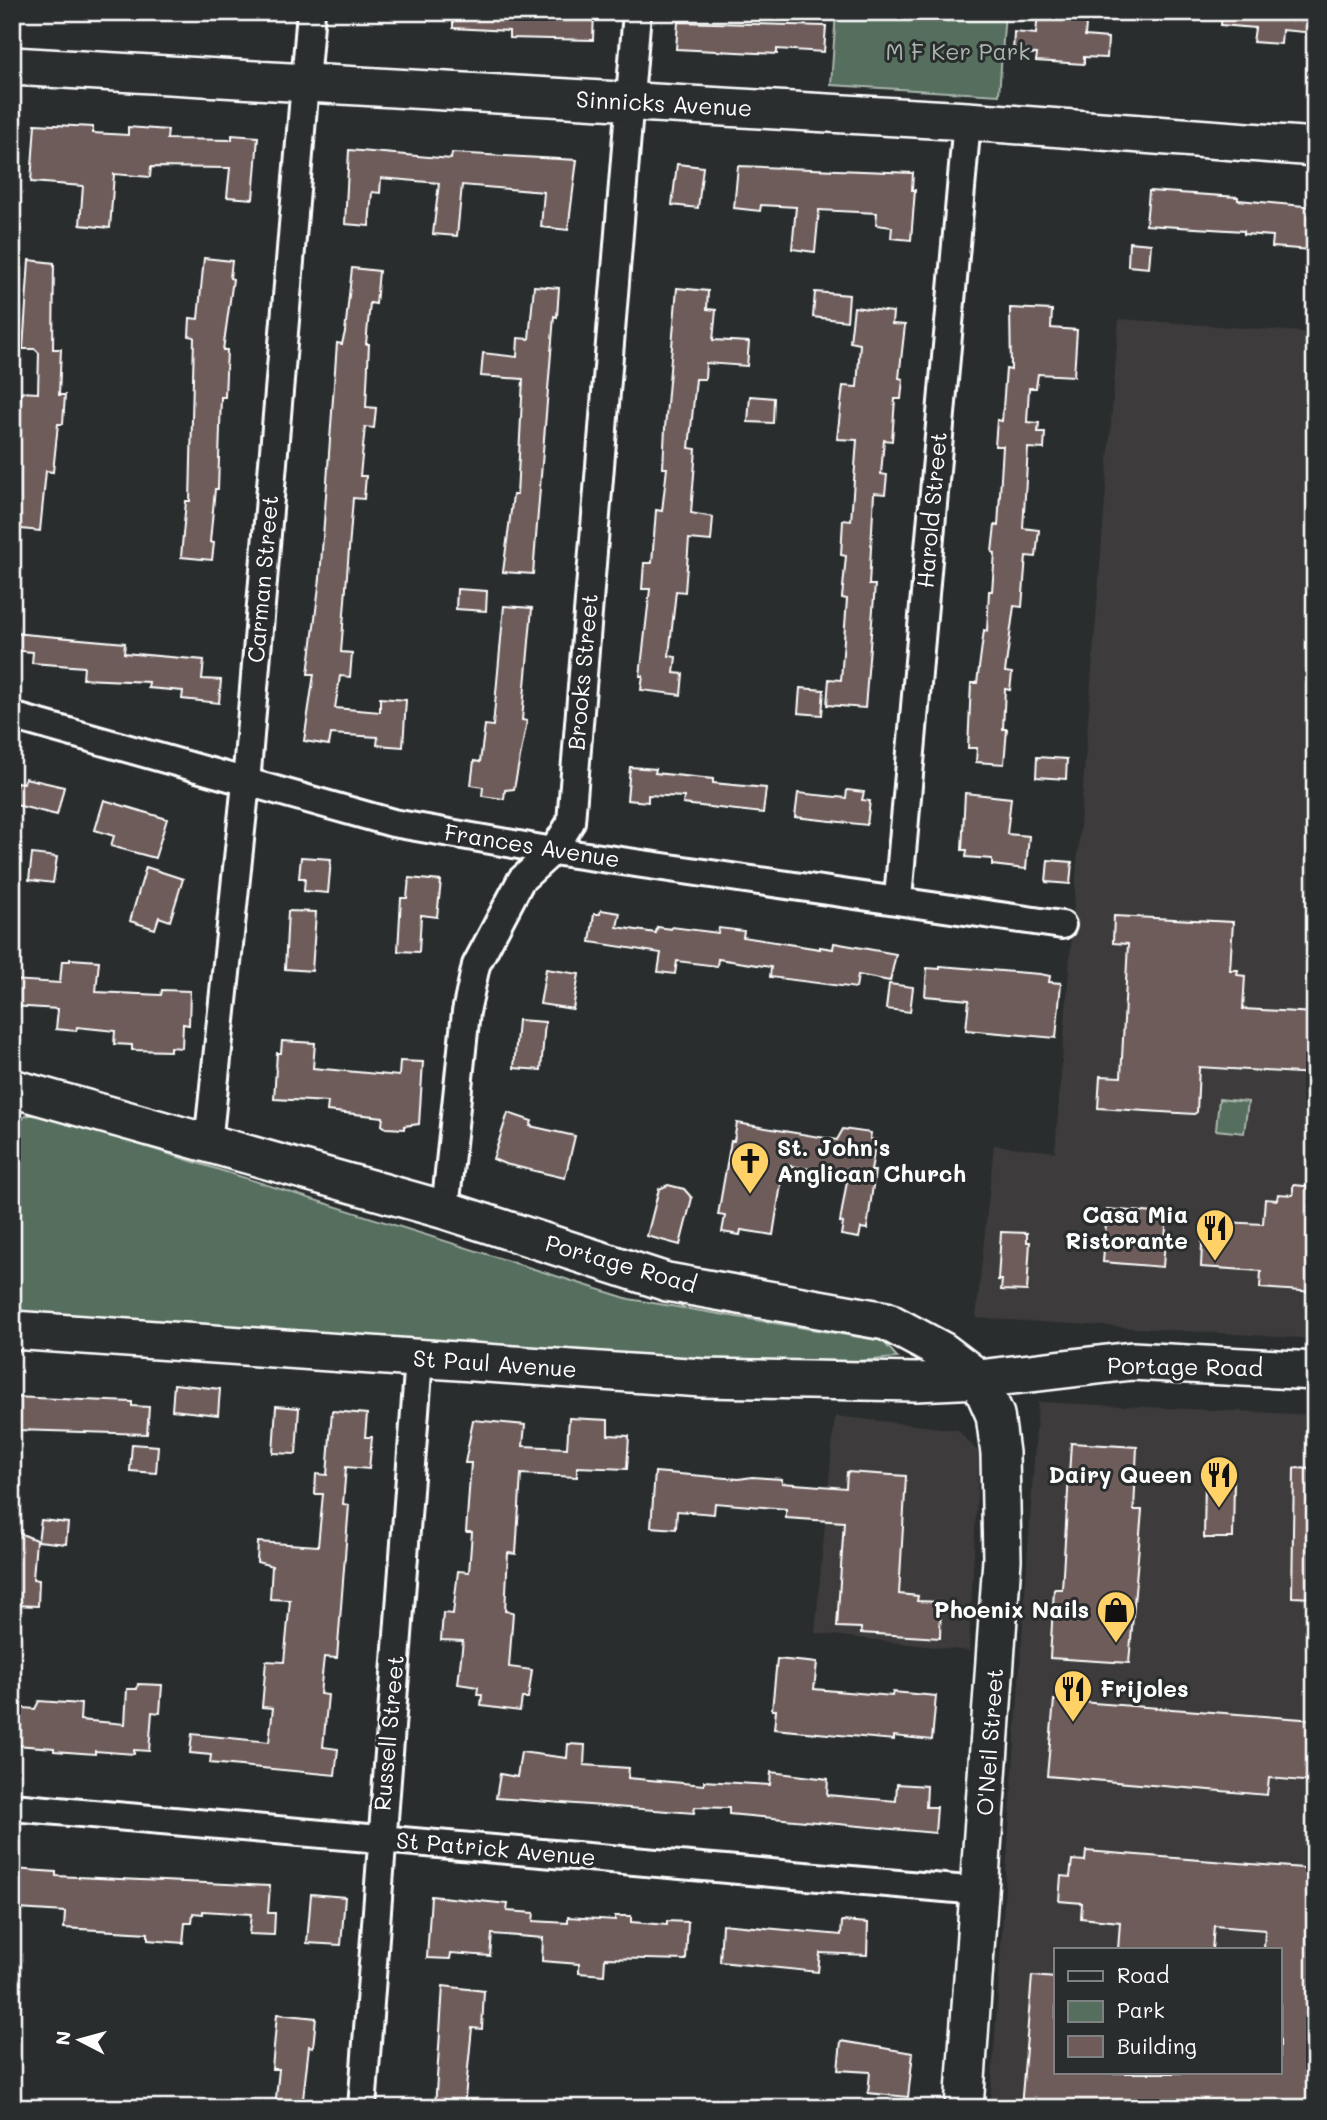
<svg xmlns="http://www.w3.org/2000/svg" width="1327" height="2120" font-family="Mali,sans-serif">
<style>
.built{fill:#3e3b3b;fill-rule:evenodd}
.green{fill:#556e5d;stroke:#aab6ae;stroke-width:2}
.building{fill:#6e5b5a;stroke:#fff;stroke-width:2}
.lines{fill:none;stroke-linecap:round;stroke-linejoin:round}
.street-casing{stroke:#fff;stroke-width:32}
.secondary-casing{stroke:#fff;stroke-width:42}
.street{stroke:#2a2d2e;stroke-width:26}
.secondary{stroke:#2a2d2e;stroke-width:37}
.labels{text-anchor:middle;stroke-width:6;stroke-linejoin:round;paint-order:stroke}
.park-label{font-size:23px;fill:#aab6ae;stroke:#2a2d2e}
.street-label{font-size:23px;fill:#fff;stroke:#2a2d2e}
.poi-label{font-size:23px;font-weight:bold;fill:#fff;stroke:#2a2d2e;text-anchor:end}
</style>
<rect width="100%" height="100%" fill="#2a2d2e"/>
<filter id="ink" filterUnits="userSpaceOnUse"><feTurbulence type="fractalNoise" baseFrequency=".0143" numOctaves="2"/><feDisplacementMap in="SourceGraphic" scale="14" xChannelSelector="R" yChannelSelector="G"/><feConvolveMatrix kernelMatrix="1 2 1 2 8 2 1 2 1" color-interpolation-filters="sRGB"/></filter>
<g filter="url(#ink)">
<!-- built -->
<path class="built" d="M1119,319L1315,333V1339L976,1318L994,1145L1055,1152Z
M1038,1402L1315,1415V2108H990ZM1056,1950H1280V2073H1056Z
M835,1416L958,1430L979,1453L969,1651L815,1633Z"/>
<!-- green -->
<path class="green" d="M836,12H1005L999,95L831,85Z
M1219,1099L1248,1102L1244,1133L1216,1130Z
M39,1113L629,1299L883,1341L898,1358L756,1368L12,1316V1190L16,1157L14,1129L25,1116Z"/>
<!-- building -->
<path class="building" d="M453,12H594L593,40L509,38V31L453,28Z
M1038,12H1087L1085,36L1108,38L1107,58L1084,57V64L1036,61L1037,54L1013,53L1014,32L1036,34Z
M1222,12H1315V33L1282,30L1281,44L1253,42L1255,28L1221,25Z
M678,22L826,26L824,52L777,49V54L676,49Z
M35,124L93,127V133L128,135V127L168,130L167,139L232,140V135L258,137L253,199L227,197L230,168L151,167L150,177L114,174L110,228L80,225L83,186L31,182Z
M349,150L451,159L452,153L577,160L568,230L541,227L544,192L462,185L457,236L433,234L439,183L381,178L380,193L372,192L369,226L345,224Z
M677,164L703,167L698,208L672,205Z
M738,166L913,173L912,190H915L911,240L891,238L892,227L876,225L877,213L819,210L815,252L792,249L796,207L761,205L760,211L734,208Z
M1149,191L1238,197V200L1315,207L1312,250L1272,247L1273,236L1244,234V231L1146,225Z
M1129,242L1151,244L1149,268L1128,266Z
M204,258L232,261L230,278L233,279L223,350H227L225,397H221L218,489H215L210,542L214,543L212,560L181,557L186,501H190L194,337L189,336L190,318L198,319Z
M29,260L54,263L53,349H61L59,395H65L63,424H58L53,472L46,471L40,531L12,528L21,392L38,393L39,353L35,349H23Z
M352,268L379,271L376,304L370,303L366,344H369L366,407L376,408L374,428L365,427L360,476H366L364,499L353,498L341,652L352,653L350,677L340,676L335,708L380,712V698L406,700L403,747L377,745L378,737L331,734L329,745L304,741L314,674H308L320,578L337,343L342,344L345,332Z
M534,286L559,288L557,317L554,316L533,574L503,572L513,495H517L523,379L481,376L483,353L517,357L518,338L529,339Z
M677,288L708,291L707,309L716,310L713,340L749,342L747,366L706,363L705,379H696L689,448L696,449L691,513L713,517L711,541L689,539L685,592L676,591L669,656L676,657L674,673L683,674L681,695L641,690L643,676H640L650,589H642L644,563H652L656,510L662,511L667,468H663L665,428Z
M815,292L849,295L847,321L813,317Z
M854,307L893,312L892,324L905,325L899,378L903,379L901,399H895L892,441L884,440L881,474L887,475L885,494L874,493L869,585H875L865,708L827,705L829,679L841,680L847,599L842,598L846,556L841,555L843,520L851,521L857,440L837,439L843,386L857,387L860,344L850,342Z
M1010,308L1052,310L1051,328L1077,330L1074,376L1038,374L1036,388H1029L1027,422L1039,423L1038,432H1045L1044,449L1028,448L1023,528L1039,530L1036,557L1026,556L1022,607L1014,606L1005,672L1012,673L1010,690L1005,689L1003,729H1007L1004,764L976,762L977,748H968L971,683H977L984,630L987,631L989,591H992L995,553L992,552L995,525L998,526L1003,446H995L997,420L1002,421L1006,369L1011,370Z
M750,396L774,398L773,423L748,422Z
M457,589L487,591L486,611L456,609Z
M504,606L532,608L522,720L527,721L514,789L505,790L504,799L482,796L483,787L471,785L474,761L480,762L485,725L493,726Z
M12,633L125,643L124,653L204,660L202,679L221,680L219,703L182,699L183,691L148,688L149,682L83,679L84,667L32,663L33,652L12,650Z
M800,688L824,690L822,715L798,713Z
M1037,757L1067,759L1066,779L1036,777Z
M630,767L656,769L655,773L713,779V783L766,788L763,813L683,804L684,797L648,795V802L627,800Z
M25,778L64,787L57,815L12,804L17,782L24,783Z
M847,790L864,792L862,800L870,801L867,825L795,817L798,793L846,798Z
M965,793L1011,798L1007,834L1029,836L1026,869L992,865V859L966,857L967,850H962Z
M104,800L167,819L155,858L111,846L114,836L95,830Z
M32,854L57,857L53,883L29,880Z
M301,857L331,859L328,893L304,891L305,878H299Z
M1048,860L1072,862L1070,884L1046,882Z
M146,867L183,879L170,921L159,917L155,929L130,921Z
M409,878L441,881L437,917L421,915L419,952L398,951L401,898H407Z
M601,910L620,913L617,927L656,933L657,927L671,929L672,927L718,933L719,928L744,931L743,937L820,949V947L833,949L834,943L896,954L890,981L858,975L856,988L770,977L771,967L718,959L717,966L677,961L675,974L658,972L661,953L590,942L594,914H600Z
M288,911L316,912L312,971L285,969Z
M1114,916L1233,922L1230,970H1238L1237,975L1245,976L1243,1009L1315,1013L1314,1074L1199,1067L1197,1112L1194,1114L1098,1108L1100,1076L1121,1077L1128,944L1113,943Z
M70,959L99,961L96,992L161,995L162,990L190,991L189,1025L183,1024L182,1048L170,1047V1051L132,1050V1045L114,1044L115,1031L77,1027L76,1031L56,1029L58,1009L12,1006V980L60,983L62,961H70Z
M940,966L1040,974L1050,976L1049,982L1061,983L1056,1038L966,1030L969,1000L925,996L927,968L940,969Z
M546,969L579,974L573,1009L540,1004Z
M889,984L913,987L910,1012L886,1009Z
M518,1020L545,1022L541,1070L514,1068Z
M282,1041L315,1043L313,1068L399,1076L400,1061L423,1062L419,1124L404,1126V1129L386,1128L382,1125L383,1117L327,1111L328,1102L274,1099L277,1053H281Z
M508,1113L532,1121L530,1126L575,1136L565,1178L505,1164L493,1159Z
M737,1123L837,1140L843,1129L871,1133L870,1139L876,1140L871,1171H875L867,1229L861,1228L859,1238L841,1235L843,1223L840,1222L848,1175L784,1165L773,1235L741,1230L740,1235L722,1232L725,1216L718,1215L731,1141H734Z
M668,1185L684,1189L692,1198L680,1245L647,1236L659,1189Z
M1293,1185L1315,1187V1292L1260,1288L1261,1271L1201,1267L1203,1221L1263,1224L1265,1199L1277,1200L1278,1194L1293,1195Z
M1107,1209L1167,1214L1163,1267L1103,1262Z
M1001,1232L1027,1233V1242H1030L1027,1291L1001,1290L1002,1280H998Z
M174,1384L220,1389L218,1415L172,1410Z
M12,1397L132,1402V1406L149,1407L147,1434L17,1430V1423H12Z
M276,1406L299,1408L296,1454L273,1453Z
M332,1411L367,1414L365,1437H372L369,1469L346,1467L343,1504L349,1505L337,1658L324,1657L320,1694L328,1695L323,1747L338,1749L335,1775L210,1763L211,1755L190,1753L192,1734L269,1742L273,1708L262,1707L266,1661L284,1662L290,1600L270,1599L272,1566L257,1562L258,1542L318,1546L323,1494H315L316,1474L327,1475Z
M569,1418L608,1420V1435L629,1436L627,1469L577,1467V1477L521,1474L516,1554L508,1553L505,1611L513,1612L509,1667L532,1670L528,1698H522L520,1711L481,1706L482,1695H477L478,1687L458,1684L463,1641L441,1640L443,1613L453,1614L458,1571L469,1572L472,1532H466L471,1463H465L473,1420L525,1425L523,1446L567,1448Z
M1071,1443L1137,1447L1134,1510H1142L1129,1663L1050,1658L1054,1589H1062Z
M132,1444L158,1446L156,1473L130,1471Z
M1294,1468L1315,1469V1598L1292,1597Z
M655,1472L739,1479L752,1477L782,1479V1483L846,1488L847,1472L906,1476L899,1594L918,1596L917,1601L941,1602L940,1638L861,1633V1628L837,1627L844,1522L786,1518V1509L715,1503L714,1514L677,1511L676,1529L651,1527Z
M1205,1479L1234,1480L1233,1538H1204Z
M41,1520L68,1523L66,1544L38,1541Z
M12,1530L36,1540L33,1579L39,1580L38,1606L12,1605Z
M777,1659L817,1663L814,1689L892,1696L893,1692L936,1696L932,1740L894,1736V1740L774,1729L776,1710H772Z
M138,1684L162,1685L160,1713L152,1712L149,1751L134,1750V1754L95,1751V1754L54,1751V1748L16,1745L17,1742H12V1707L35,1709L39,1701L81,1704L80,1720L125,1724L127,1689H137Z
M1054,1700L1315,1720V1782L1269,1778L1267,1795L1047,1776Z
M568,1744L585,1745L584,1765L629,1768L628,1778L704,1785V1781L770,1785L771,1772L828,1779L827,1795L896,1801L897,1784L927,1786L926,1807H937L935,1833L729,1814V1808L695,1807L694,1813L496,1798L500,1774L517,1777L521,1752L567,1758Z
M1086,1851L1315,1869V2108H1248L1192,2103V2108H1021L1032,1976L1056,1978V2073H1280V1950H1264L1265,1930L1214,1926L1212,1950H1118L1120,1922L1081,1918L1082,1903L1059,1901L1061,1876L1070,1877L1072,1860L1085,1861Z
M12,1869L56,1872V1876L270,1886L268,1913H275L274,1935L249,1934L251,1914L203,1911V1914L193,1913L192,1923H185L183,1943L148,1940V1933L64,1928L65,1912L18,1909L19,1896L12,1895Z
M311,1894L345,1897L341,1945L307,1943Z
M431,1896L508,1904L507,1911L534,1913L533,1921L568,1923V1917L615,1920V1916H631V1922L667,1925V1921L688,1922L686,1960L605,1958L604,1975L579,1973V1964L542,1961L543,1938L492,1934L490,1956L451,1953L450,1959L427,1958Z
M842,1921L868,1923L867,1955L820,1953L818,1972L720,1962L722,1924L841,1935Z
M443,1986L484,1991L482,2029L472,2028L464,2108H435Z
M277,2014L316,2018L313,2047L309,2046L302,2108H275L279,2069H272Z
M841,2041L913,2053L908,2097L868,2093L870,2072L838,2070Z"/>
<g class="lines">
<!-- street casing -->
<g class="street-casing">
<path id="street" d="M12,716L393,823L553,851L1062,925
M898,898L967,121
M208,1144L246,783L311,12
M445,1210L466,1012L476,965L521,880L553,851L571,822L637,12
M12,1807L979,1891
M362,2108L419,1359"/>
</g>
<!-- secondary casing -->
<g class="secondary-casing">
<path id="secondary" d="M12,66L967,121L1315,147
M12,1088L445,1210L667,1282L886,1321L942,1351L979,1379
M12,1330L702,1378L916,1382L979,1379L1132,1361L1315,1371
M964,2108L1002,1560L1000,1453L995,1415L979,1379"/>
</g>
<!-- street -->
<use href="#street" class="street"/>
<!-- secondary -->
<use href="#secondary" class="secondary"/>
</g>
</g>
<!-- icons -->
<defs>
<g id="church-pin" transform="scale(2.0125)"><path d="M0 17L-7.5 6A9.5 9.5 0 1 1 7.5 6Z" fill="#ffd166" stroke="#2a2d2e"/><path d="M-1.2-6h2.4v3.5h3.3v2.4h-3.3V6h-2.4V-.1h-3.3v-2.4h3.3Z" fill="#111"/></g>
<g id="restaurant-pin" transform="scale(2.0125)"><path d="M0 17L-7.5 6A9.5 9.5 0 1 1 7.5 6Z" fill="#ffd166" stroke="#2a2d2e"/><path d="M-5-6h1v4h1v-4h1v4h1v-4h1v5L-1.5 .5V6h-2V.5L-5-1ZM5-6V6H3V1.5H1.5Q1.5-4 5-6Z" fill="#111"/></g>
<g id="shop-pin" transform="scale(2.0125)"><path d="M0 17L-7.5 6A9.5 9.5 0 1 1 7.5 6Z" fill="#ffd166" stroke="#2a2d2e"/><path d="M-5-2.5h2.3a2.7 3.5 0 0 1 5.4 0H5L5.5 6h-11ZM-1.5-2.5h3a1.5 2.3 0 0 0-3 0Z" fill="#111"/></g>
</defs>
<g fill-rule="evenodd">
<use href="#church-pin" x="750" y="1161"/>
<use href="#restaurant-pin" x="1215" y="1228"/>
<use href="#restaurant-pin" x="1219" y="1475"/>
<use href="#shop-pin" x="1116" y="1610"/>
<use href="#restaurant-pin" x="1073" y="1689"/>
</g>
<g class="labels">
<!-- park labels -->
<g class="park-label">
<text x="958" y="60">M F Ker Park</text>
</g>
<!-- street labels -->
<g class="street-label">
<text transform="translate(664 104) rotate(3)" y="8">Sinnicks Avenue</text>
<text transform="translate(932 510) rotate(-85)" y="8">Harold Street</text>
<text transform="translate(263 579) rotate(-85)" y="8">Carman Street</text>
<text transform="translate(583 672) rotate(-85)" y="8">Brooks Street</text>
<text transform="translate(532 846) rotate(9)" y="8">Frances Avenue</text>
<text transform="translate(621 1264) rotate(16)" y="8">Portage Road</text>
<text transform="translate(495 1364) rotate(4)" y="8">St Paul Avenue</text>
<text transform="translate(1185 1367) rotate(1)" y="8">Portage Road</text>
<text transform="translate(389 1733) rotate(-85)" y="8">Russell Street</text>
<text transform="translate(990 1742) rotate(-86)" y="8">O'Neil Street</text>
<text transform="translate(496 1849) rotate(5)" y="8">St Patrick Avenue</text>
</g>
<!-- poi labels -->
<g class="poi-label">
<text x="777" y="1156" text-anchor="start">St. John's<tspan x="777" dy="26">Anglican Church</tspan></text>
<text x="1188" y="1223">Casa Mia<tspan x="1188" dy="26">Ristorante</tspan></text>
<text x="1192" y="1483">Dairy Queen</text>
<text x="1089" y="1618">Phoenix Nails</text>
<text x="1100" y="1697" text-anchor="start">Frijoles</text>
</g>
</g>
<!-- margin -->
<rect width="1327" height="2120" fill="none" stroke="#2a2d2e" stroke-width="42"/>
<rect x="21" y="21" width="1285" height="2078" fill="none" stroke="#fff" stroke-width="2.5" filter="url(#ink)"/>
<!-- legend -->
<rect x="1054" y="1948" width="228" height="126" fill="#2a2d2e" stroke="#7f8182" stroke-width="2"/>
<rect x="1068" y="1971" width="35" height="10" fill="#2a2d2e" stroke="#7f8182" stroke-width="2"/>
<text x="1117" y="1983" font-size="21" fill="#ffffff">Road</text>
<rect x="1068" y="2001" width="35" height="21" fill="#556e5d" stroke="#7f8182" stroke-width="2"/>
<text x="1117" y="2018" font-size="21" fill="#ffffff">Park</text>
<rect x="1068" y="2036" width="35" height="21" fill="#6e5b5a" stroke="#7f8182" stroke-width="2"/>
<text x="1117" y="2054" font-size="21" fill="#ffffff">Building</text>
<!-- north arrow -->
<g transform="translate(80 2040) rotate(276)" stroke="#2a2d2e" stroke-width="5" paint-order="stroke">
<path d="M0-5L12 26L0 18L-12 26Z" fill="#ffffff"/>
<text y="-10" font-size="19" font-weight="bold" text-anchor="middle" fill="#ffffff">N</text>
</g>
</svg>
